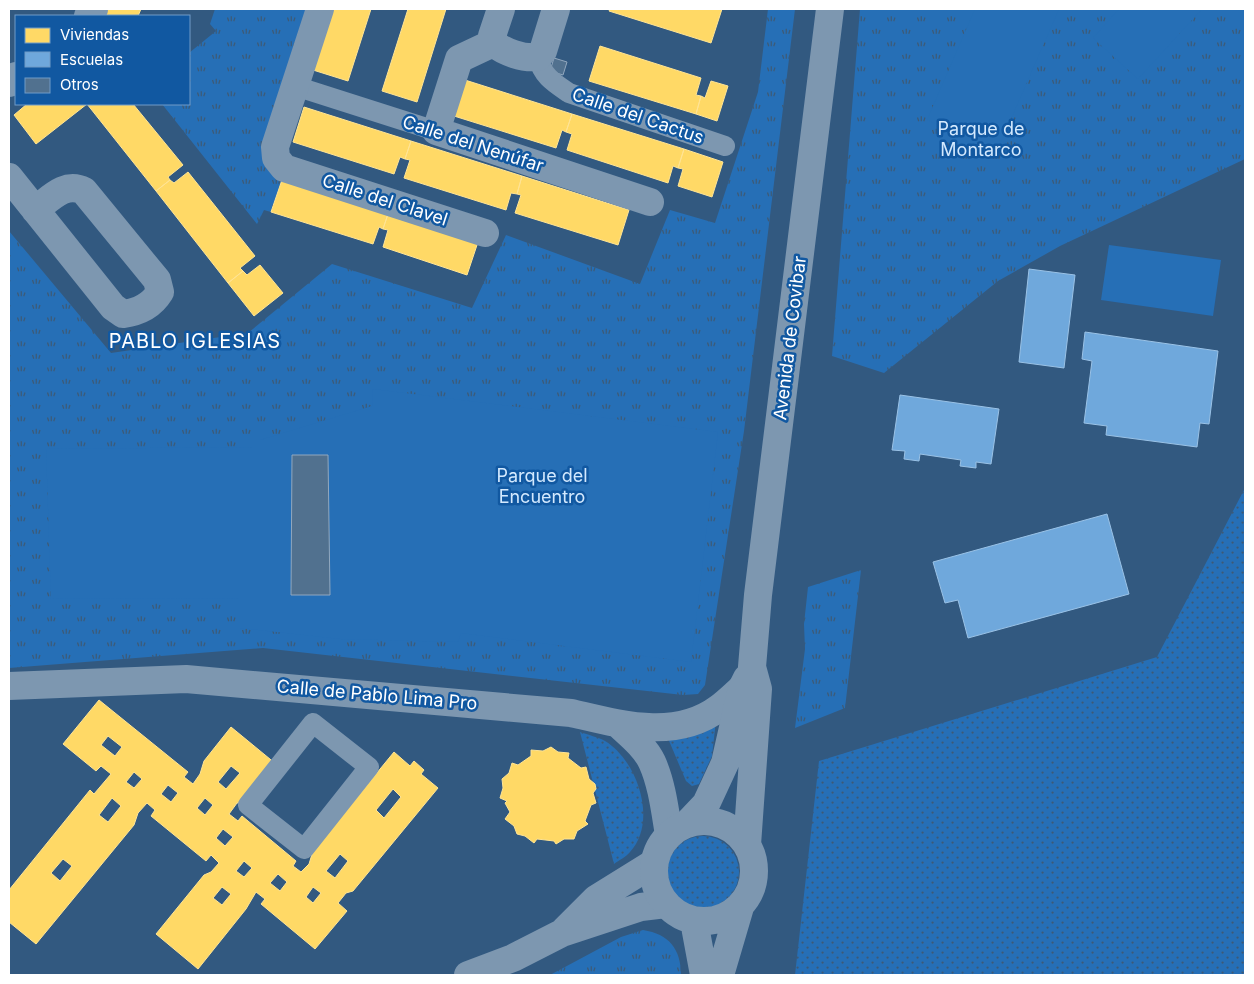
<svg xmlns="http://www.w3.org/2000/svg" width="1254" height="984" font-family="Inter,sans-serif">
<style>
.grass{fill:url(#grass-dots)}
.park{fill:url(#park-tufts)}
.pitch{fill:#266fb6}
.homes{fill:#ffd966;stroke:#ffe494;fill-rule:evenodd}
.schools{fill:#6fa8dc;stroke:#9ac2e6}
.building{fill:#51718f;stroke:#92a8be}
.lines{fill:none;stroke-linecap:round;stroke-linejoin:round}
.pedestrian{stroke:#7d97b0;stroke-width:20}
.minor{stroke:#7d97b0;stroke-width:28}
.tertiary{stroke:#7d97b0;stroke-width:28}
.labels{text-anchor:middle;stroke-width:5;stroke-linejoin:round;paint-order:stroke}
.street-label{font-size:18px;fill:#fff;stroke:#1158a1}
.park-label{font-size:18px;fill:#d3e9fe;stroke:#1158a1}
.quarter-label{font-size:20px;letter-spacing:1px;fill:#fff;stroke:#1158a1}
</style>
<defs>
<pattern id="grass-dots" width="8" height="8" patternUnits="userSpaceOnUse" patternTransform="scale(1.25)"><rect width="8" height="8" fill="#266fb6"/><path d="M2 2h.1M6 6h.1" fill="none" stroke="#3d5a76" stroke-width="1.8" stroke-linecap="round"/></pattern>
<pattern id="park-tufts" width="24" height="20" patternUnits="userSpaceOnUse" patternTransform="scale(1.25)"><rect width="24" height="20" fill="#266fb6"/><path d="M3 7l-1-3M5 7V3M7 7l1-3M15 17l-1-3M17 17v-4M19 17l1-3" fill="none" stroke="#3d5a76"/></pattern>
</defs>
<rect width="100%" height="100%" fill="#325980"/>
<!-- grass -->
<path class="grass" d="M1245,488V975H795L819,761L1157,657Z
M716,720L712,756L699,784L692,786L686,781L667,736Z
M580,732C588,735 598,737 605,741C638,761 658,822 630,852C626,857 619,860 614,864Z
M667 872a36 36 0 1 1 72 0a36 36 0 1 1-72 0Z"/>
<!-- park -->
<path class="park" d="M215,9H312L283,177L271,212L264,210L257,224L162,104H189V53L216,31L210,24Z
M768,9H795L744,431L705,685L698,694L683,695L263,648L9,668V231L111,353L248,333L332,264L472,308L506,235L640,284L670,210L715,223L758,92Z
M860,9H1245V159L1060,246L998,281L884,373L832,356Z
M861,570L845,708L795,728L805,649L804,624L808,587Z
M643,930C669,934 681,949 681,975H550L621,937Z"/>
<!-- pitch -->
<path class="pitch" d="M975,9H1059L997,151L927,120Z
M1119,9H1202L1138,79L1093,38Z
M1109,245L1221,260L1213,316L1101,300Z
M373,389L718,432L691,662L461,633L458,642L340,639L240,628V598L51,599L46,449L252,447V440H260L372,406Z"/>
<!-- homes -->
<path class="homes" d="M102,9H141L138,16H100Z
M332,9H371L348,81L313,70Z
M408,9H446L417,102L382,91Z
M610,9H722L711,43L609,11Z
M600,46L701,78L696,95L701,96L696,114L589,81Z
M465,80L572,114L566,132L562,130L556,148L454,116Z
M711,81L728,86L717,121L696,114L701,96L705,98Z
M27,104H87L36,144L14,115Z
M87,104H133L183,165L168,177L170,180L156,191Z
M304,107L411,141L405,159L400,157L394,174L293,142Z
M572,114L684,149L678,168L673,166L668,183L567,150L572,134L566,132Z
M411,141L522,176L517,194L511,193L506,210L404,178L410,160L405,159Z
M684,149L723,162L712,197L678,186L683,169L678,168Z
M188,172L255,256L240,268L243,271L228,283L156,191L170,180L174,183Z
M522,176L629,210L618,245L515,213L521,195L517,194Z
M283,177L389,211L383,229L379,227L373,244L271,212Z
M389,211L479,239L467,275L383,247L388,230L383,229Z
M260,265L283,293L254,316L228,283L243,271L247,275Z
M99,700L188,772L184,777L193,784L200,774L204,761L231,727L276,764L243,802L237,803L229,814L238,821L242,816L296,861L293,866L301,872L309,864L313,851L394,752L410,766L414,761L424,770L421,774L438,788L353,891L346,893L338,903L347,911L315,949L261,904L265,899L256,892L246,909L198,969L156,934L204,875L211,872L219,863L211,855L206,861L151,816L155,810L147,803L138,813L134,825L36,944L9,922V890L90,790L94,794L111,774L101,766L96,771L63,744ZM108,736L122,747L115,756L101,745ZM231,766L240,773L226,789L218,782ZM134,772L142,779L134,788L126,782ZM168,785L178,793L171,802L161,794ZM393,789L401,797L384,818L376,810ZM112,798L121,806L108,822L99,815ZM205,798L213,805L205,815L197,808ZM223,829L233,837L225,846L216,838ZM340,854L348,861L335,878L326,871ZM63,859L72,866L60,881L51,873ZM244,861L252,868L244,877L236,871ZM278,874L287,882L280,891L270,883ZM222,887L231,894L222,905L213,898ZM313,887L321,893L313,903L306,897Z
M551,747L558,752L569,753L568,758L581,768L586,767L589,779L595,784L596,789L593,793L596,803L591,805L585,821L588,824L577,831L574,839H564L556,844L554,841L537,839L534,843L525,836L517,834L514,826L505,819L510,812L505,803L507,801L500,798L503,788L502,779L509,773L512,763L518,765L531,756V750L543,751Z"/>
<!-- schools -->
<path class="schools" d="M1029,269L1075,275L1064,368L1019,362Z
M1085,332L1218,351L1209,424L1200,423L1197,447L1106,435L1107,426L1084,423L1092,361L1082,359Z
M900,395L999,409L991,464L976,462V468L960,466L961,460L920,454L919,461L904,459L905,451L892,450Z
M1107,514L1129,594L968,638L958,600L945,603L933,562Z"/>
<!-- building -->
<path class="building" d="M554,58L567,62L563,75L550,71Z
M292,455H328L330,595H291Z"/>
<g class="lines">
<!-- pedestrian -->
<path class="pedestrian" d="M538,57C542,76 554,83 569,93L725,146
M295,86L436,131
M313,723L369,767L304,849L248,805Z"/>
<!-- minor -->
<path class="minor" d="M320,9L275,147L276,158L284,168L485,233
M501,9L492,36L493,43C504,52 523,59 538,57L543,51L556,9
M88,16L94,9
M493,43L459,59L436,131L650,202
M9,83L16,76
M9,177L113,307L123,314C139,312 152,305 160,292L157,280L84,191C65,181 50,199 35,210
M9,686L186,679L571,713C619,724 675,741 719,708C727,702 734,695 742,688
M618,724C630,735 645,747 652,762C662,784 665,811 669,835
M565,930L596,899L654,863
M468,975L513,958L562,933L641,907L666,904"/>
<!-- tertiary -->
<path class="tertiary" d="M654 871a50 50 0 1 1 100 0a50 50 0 1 1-100 0Z
M688,823L706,804L725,763L742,688L747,678
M747,845L758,689L752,667L758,595L830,9
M694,921L704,975
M720,975L740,907"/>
</g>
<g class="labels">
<!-- street labels -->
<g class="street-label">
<text transform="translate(638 116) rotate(19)" y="6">Calle del Cactus</text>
<text transform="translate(473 144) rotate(18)" y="6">Calle del Nenúfar</text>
<text transform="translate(385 200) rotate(18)" y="6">Calle del Clavel</text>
<text transform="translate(790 338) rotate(-83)" y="6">Avenida de Covibar</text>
<text transform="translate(377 695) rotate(5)" y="6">Calle de Pablo Lima Pro</text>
</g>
<!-- park labels -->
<g class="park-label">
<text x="981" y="135">Parque de<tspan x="981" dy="21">Montarco</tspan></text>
<text x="542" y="482">Parque del<tspan x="542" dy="21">Encuentro</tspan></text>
</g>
<!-- quarter labels -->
<g class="quarter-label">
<text x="195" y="348">PABLO IGLESIAS</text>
</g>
</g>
<!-- border -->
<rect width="1254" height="984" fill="none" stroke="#ffffff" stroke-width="20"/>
<!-- legend -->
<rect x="15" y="15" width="175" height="90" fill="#1158a1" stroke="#709bc7"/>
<rect x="25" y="28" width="25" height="15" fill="#ffd966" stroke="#709bc7"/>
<text x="60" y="40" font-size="15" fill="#ffffff">Viviendas</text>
<rect x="25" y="52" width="25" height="15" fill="#6fa8dc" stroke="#709bc7"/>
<text x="60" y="65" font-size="15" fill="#ffffff">Escuelas</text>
<rect x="25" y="78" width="25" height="15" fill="#51718f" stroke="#709bc7"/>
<text x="60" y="90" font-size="15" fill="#ffffff">Otros</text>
</svg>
